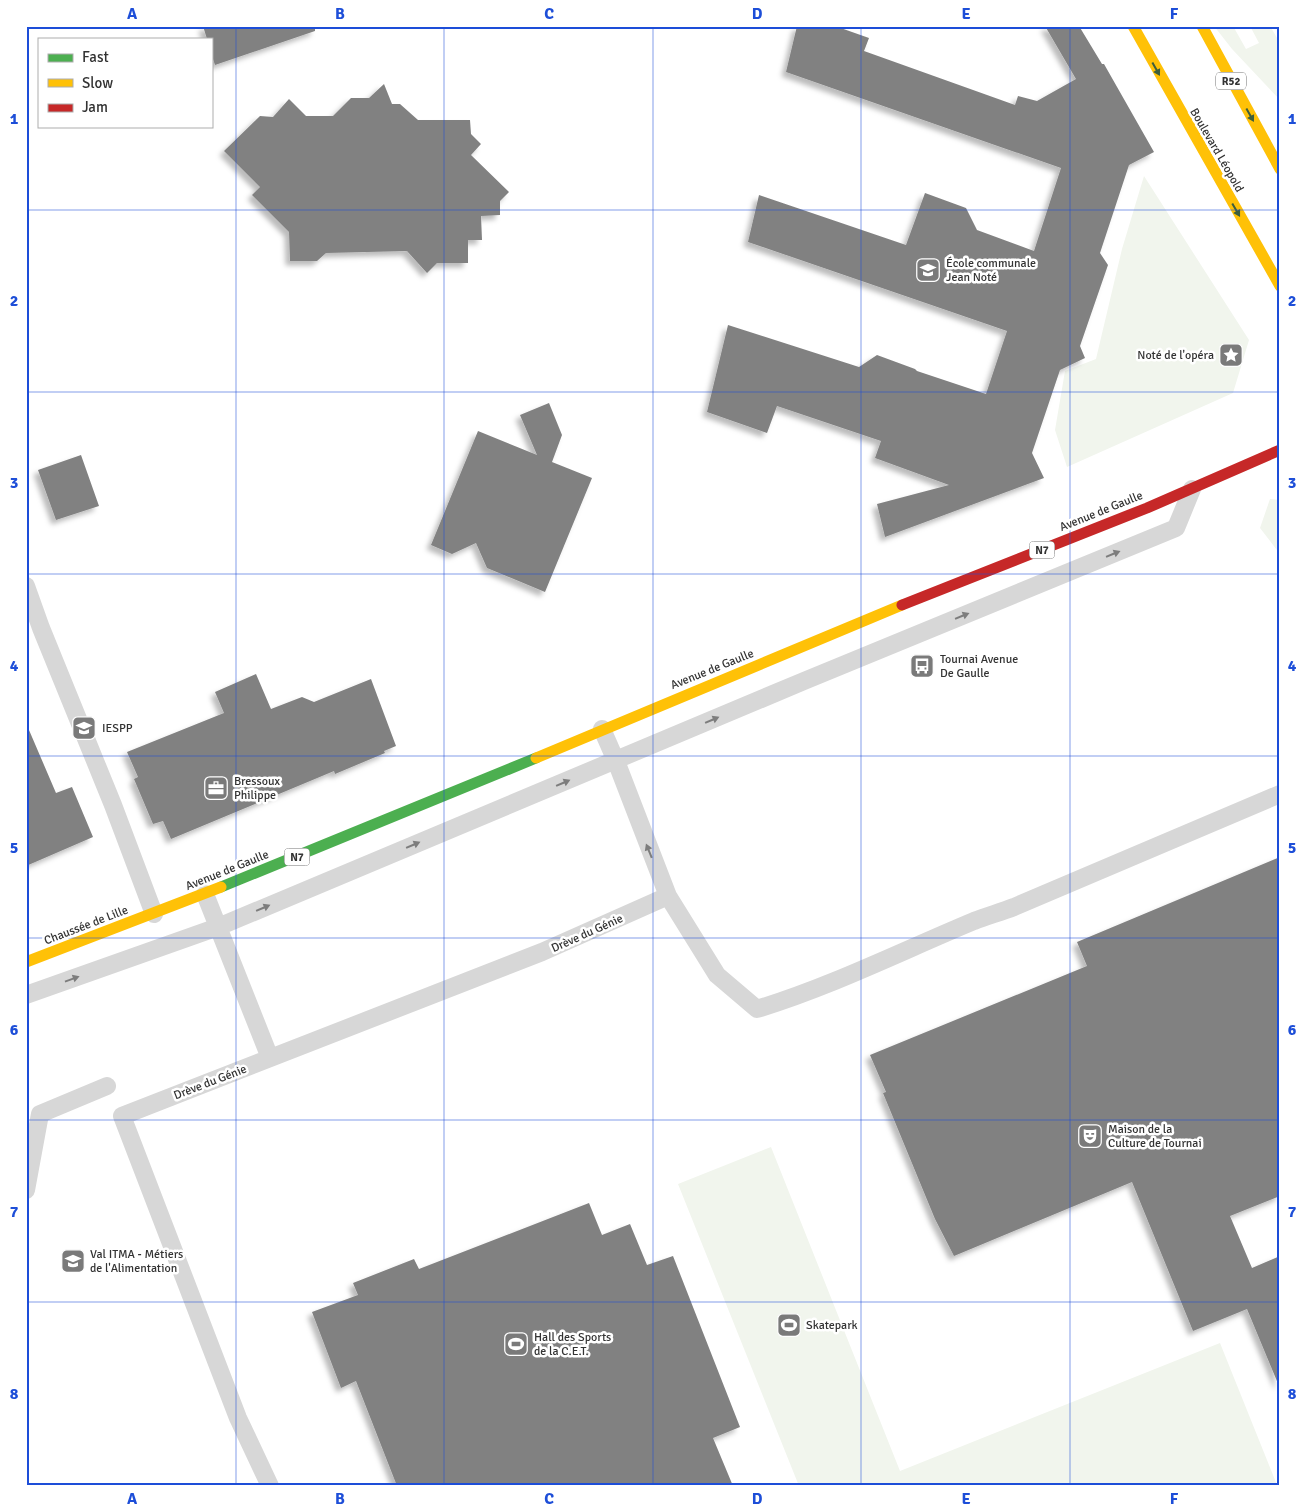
<svg xmlns="http://www.w3.org/2000/svg" width="1306" height="1512" font-family="Signika,sans-serif">
<style>
.green{fill:#f1f5ed}
.building{fill:#818181;filter:url(#shadow)}
.lines{fill:none;stroke-linecap:round;stroke-linejoin:round}
.lane{stroke:#d7d7d7;stroke-width:18}
.fast{stroke:#4caf50;stroke-width:11}
.slow{stroke:#ffc107;stroke-width:11}
.jam{stroke:#c62828;stroke-width:11}
.oneway{fill:#3c5e3d}
.oneway2{fill:#7d7d7d}
.grid{fill:none;stroke:#1d4ed8;stroke-width:1;stroke-opacity:0.55}
.labels{text-anchor:middle;stroke-width:5;stroke-linejoin:round;paint-order:stroke}
.shield{fill:#fff;stroke:#707070;stroke-width:1}
.shield-label{font-size:11px;font-weight:bold;fill:#333}
.street-label{font-size:12px;fill:#333;stroke:#fff}
.poi-label{font-size:12px;fill:#333;stroke:#fff;text-anchor:start}
.neatline{fill:none;stroke:#1d4ed8;stroke-width:2}
.grid-label{font-size:16px;text-anchor:middle;font-weight:bold;fill:#1d4ed8}
</style>
<defs>
<filter id="shadow"><feDropShadow dx="-4.5" dy="4.5" stdDeviation="2.5" flood-color="#0004"/></filter>
</defs>
<rect width="100%" height="100%" fill="#fff"/>
<!-- green -->
<path class="green" d="M1214,26H1233L1246,49L1259,43L1250,26H1270L1280,43V100L1232,49Z
M1144,176L1249,340L1233,393L1067,467L1055,430L1065,371L1096,359L1122,249Z
M1270,499L1280,500V554L1260,528Z
M771,1147L900,1471L1220,1343L1277,1485L799,1486L678,1184Z"/>
<!-- building -->
<path class="building" d="M203,26H315V31L215,65L211,53V39H207Z
M797,26H835L869,38L864,51L1015,105L1018,96L1037,101L1076,79L1045,26H1079L1102,64H1104L1154,152L1129,165L1100,253L1108,265L1080,346L1085,358L1060,370L1032,453L1044,478L885,537L877,504L949,485L875,458L881,441L777,406L767,433L707,412L728,325L859,367L877,355L915,369L917,371L986,394L1007,331L748,242L759,195L906,245L925,193L966,208L977,230L1034,251L1061,168L786,72Z
M384,84L392,104H400L418,120H470L471,134L481,144L471,155L509,192L500,201V215L481,216L482,240H468V263H437L427,273L407,251L326,253L317,261H290L289,232L252,195L260,187L224,151L260,116L273,117L289,99L306,116H333L351,98H369Z
M549,403L562,435L552,462L592,478L545,592L487,568L476,543L452,554L431,545L478,431L537,455L520,415Z
M81,455L99,506L56,520L38,470Z
M256,674L271,709L302,697L314,702L371,679L396,746L384,751L385,753L335,774L334,771L171,839L163,821L153,824L134,779L138,777L127,752L224,713L215,692Z
M26,723L56,793L72,787L93,837L26,866Z
M1280,857V1196L1230,1216L1252,1268L1280,1256L1279,1386L1247,1309L1193,1331L1132,1182L954,1256L935,1219L883,1093L886,1092L870,1055L1087,966L1077,942Z
M589,1203L602,1235L630,1224L647,1265L673,1256L740,1427L713,1438L733,1486H397L356,1381L341,1388L312,1312L358,1295L353,1283L414,1259L419,1269Z"/>
<g class="lines">
<!-- lane -->
<path class="lane" d="M26,586L41,628L113,805L154,914
M602,729L616,761L668,896L717,975L757,1009C832,986 902,951 974,921C987,916 1001,912 1014,907L1280,794
M205,894L270,1058
M26,995L218,927L804,681L1176,528L1192,489
M26,1190L40,1114L107,1086
M270,1486L238,1418L122,1116L542,952L668,896"/>
<!-- fast -->
<path class="fast" d="M221,887L536,758"/>
<!-- slow -->
<path class="slow" d="M1133,26L1280,286
M1202,26L1280,169
M536,758L902,605
M26,962L221,887"/>
<!-- jam -->
<path class="jam" d="M902,605L1147,508L1280,450"/>
</g>
<!-- one-way arrows -->
<defs><path id="oneway-solid" d="M-6-.8H1V-3.2L6.5 0L1 3.2V.8H-6Z" transform="scale(1.25)"/></defs>
<g class="oneway">
<use href="#oneway-solid" transform="translate(1156 69) rotate(61)"/>
<use href="#oneway-solid" transform="translate(1250 115) rotate(61)"/>
<use href="#oneway-solid" transform="translate(1236 210) rotate(60)"/>
</g>
<g class="oneway2">
<use href="#oneway-solid" transform="translate(1113 554) rotate(-22)"/>
<use href="#oneway-solid" transform="translate(962 616) rotate(-22)"/>
<use href="#oneway-solid" transform="translate(712 720) rotate(-23)"/>
<use href="#oneway-solid" transform="translate(563 783) rotate(-23)"/>
<use href="#oneway-solid" transform="translate(413 845) rotate(-23)"/>
<use href="#oneway-solid" transform="translate(649 851) rotate(-112)"/>
<use href="#oneway-solid" transform="translate(263 908) rotate(-23)"/>
<use href="#oneway-solid" transform="translate(72 979) rotate(-20)"/>
</g>
<!-- grid -->
<path class="grid" d="M236,26V1486M444,26V1486M653,26V1486M861,26V1486M1070,26V1486M26,210H1280M26,392H1280M26,574H1280M26,756H1280M26,938H1280M26,1120H1280M26,1302H1280"/>
<!-- icons -->
<defs>
<g id="school-square" transform="scale(1.25)"><rect x="-9" y="-9" width="18" height="18" rx="4" fill="#7a7a7a" stroke="#fff"/><path d="M0-5L7-2L0 1L-7-2ZM-4 1L0 2.5L4 1V4Q0 6-4 4Z" fill="#fff"/></g>
<g id="sight-square" transform="scale(1.25)"><rect x="-9" y="-9" width="18" height="18" rx="4" fill="#7a7a7a" stroke="#fff"/><path d="M0-6L1.8-2.2L6-1.7L2.9 1.2L3.7 5.4L0 3.3L-3.7 5.4L-2.9 1.2L-6-1.7L-1.8-2.2Z" fill="#fff"/></g>
<g id="bus-square" transform="scale(1.25)"><rect x="-9" y="-9" width="18" height="18" rx="4" fill="#7a7a7a" stroke="#fff"/><path d="M-5-6H5V4H4V6H2V4H-2V6H-4V4H-5ZM-3.5-4V0h7V-4ZM-3.5 1.2v1.5H-2V1.2ZM2 1.2v1.5H3.5V1.2Z" fill="#fff"/></g>
<g id="office-square" transform="scale(1.25)"><rect x="-9" y="-9" width="18" height="18" rx="4" fill="#7a7a7a" stroke="#fff"/><path d="M-6-3h4V-5.5h4V-3h4V5H-6ZM-1-4.5V-3h2v-1.5ZM-6 0V1H6V0Z" fill="#fff"/></g>
<g id="theatre-square" transform="scale(1.25)"><rect x="-9" y="-9" width="18" height="18" rx="4" fill="#7a7a7a" stroke="#fff"/><path d="M-5-5.5Q0-4 5-5.5V0Q5 5 0 6Q-5 5-5 0ZM-3.3-2.5H-1v1.5H-3.3ZM1-2.5H3.3v1.5H1ZM-2.8 1Q0 5.5 2.8 1Z" fill="#fff"/></g>
<g id="stadium-square" transform="scale(1.25)"><rect x="-9" y="-9" width="18" height="18" rx="4" fill="#7a7a7a" stroke="#fff"/><path d="M0-5a6.5 5 0 1 0 0 10a6.5 5 0 1 0 0-10ZM-3.5-1.8h7v3.6h-7Z" fill="#fff"/></g>
</defs>
<g fill-rule="evenodd">
<use href="#school-square" x="928" y="270"/>
<use href="#sight-square" x="1231" y="355"/>
<use href="#bus-square" x="922" y="666"/>
<use href="#school-square" x="84" y="728"/>
<use href="#office-square" x="216" y="788"/>
<use href="#theatre-square" x="1090" y="1136"/>
<use href="#school-square" x="73" y="1261"/>
<use href="#stadium-square" x="789" y="1325"/>
<use href="#stadium-square" x="516" y="1344"/>
</g>
<g class="labels">
<!-- shield labels -->
<g class="shield">
<rect x="1216" y="72.5" width="30" height="17" rx="4"/>
<rect x="1029.5" y="541.5" width="25" height="17" rx="4"/>
<rect x="284.5" y="848.5" width="25" height="17" rx="4"/>
</g>
<g class="shield-label">
<text x="1231" y="85">R52</text>
<text x="1042" y="554">N7</text>
<text x="297" y="861">N7</text>
</g>
<!-- street labels -->
<g class="street-label">
<text transform="translate(1217 150) rotate(60)" y="4">Boulevard Léopold</text>
<text transform="translate(1101 511) rotate(-22)" y="4">Avenue de Gaulle</text>
<text transform="translate(712 669) rotate(-22)" y="4">Avenue de Gaulle</text>
<text transform="translate(227 870) rotate(-22)" y="4">Avenue de Gaulle</text>
<text transform="translate(86 925) rotate(-21)" y="4">Chaussée de Lille</text>
<text transform="translate(587 933) rotate(-24)" y="4">Drève du Génie</text>
<text transform="translate(210 1082) rotate(-21)" y="4">Drève du Génie</text>
</g>
<!-- poi labels -->
<g class="poi-label">
<text x="946" y="267">École communale<tspan x="946" dy="14">Jean Noté</tspan></text>
<text x="1214" y="359" text-anchor="end">Noté de l'opéra</text>
<text x="940" y="663">Tournai Avenue<tspan x="940" dy="14">De Gaulle</tspan></text>
<text x="102" y="732">IESPP</text>
<text x="234" y="785">Bressoux<tspan x="234" dy="14">Philippe</tspan></text>
<text x="1108" y="1133">Maison de la<tspan x="1108" dy="14">Culture de Tournai</tspan></text>
<text x="90" y="1258">Val ITMA - Métiers<tspan x="90" dy="14">de l'Alimentation</tspan></text>
<text x="806" y="1329">Skatepark</text>
<text x="534" y="1341">Hall des Sports<tspan x="534" dy="14">de la C.E.T.</tspan></text>
</g>
</g>
<!-- border -->
<rect width="1306" height="1512" fill="none" stroke="#ffffff" stroke-width="55"/>
<!-- legend -->
<rect x="38" y="38" width="175" height="90" fill="#ffffff" stroke="#adadad"/>
<rect x="48" y="54" width="25" height="8" fill="#4caf50" stroke="#adadad"/>
<text x="82" y="62" font-size="15" fill="#333333">Fast</text>
<rect x="48" y="79" width="25" height="8" fill="#ffc107" stroke="#adadad"/>
<text x="82" y="88" font-size="15" fill="#333333">Slow</text>
<rect x="48" y="104" width="25" height="8" fill="#c62828" stroke="#adadad"/>
<text x="82" y="112" font-size="15" fill="#333333">Jam</text>
<rect x="28" y="28" width="1250" height="1456" class="neatline"/>
<g class="grid-label">
<text x="132" y="19">A</text>
<text x="340" y="19">B</text>
<text x="549" y="19">C</text>
<text x="757" y="19">D</text>
<text x="966" y="19">E</text>
<text x="1174" y="19">F</text>
<text x="14" y="124">1</text>
<text x="1292" y="124">1</text>
<text x="14" y="306">2</text>
<text x="1292" y="306">2</text>
<text x="14" y="488">3</text>
<text x="1292" y="488">3</text>
<text x="14" y="671">4</text>
<text x="1292" y="671">4</text>
<text x="14" y="853">5</text>
<text x="1292" y="853">5</text>
<text x="14" y="1035">6</text>
<text x="1292" y="1035">6</text>
<text x="14" y="1217">7</text>
<text x="1292" y="1217">7</text>
<text x="14" y="1399">8</text>
<text x="1292" y="1399">8</text>
<text x="132" y="1504">A</text>
<text x="340" y="1504">B</text>
<text x="549" y="1504">C</text>
<text x="757" y="1504">D</text>
<text x="966" y="1504">E</text>
<text x="1174" y="1504">F</text>
</g>
</svg>
